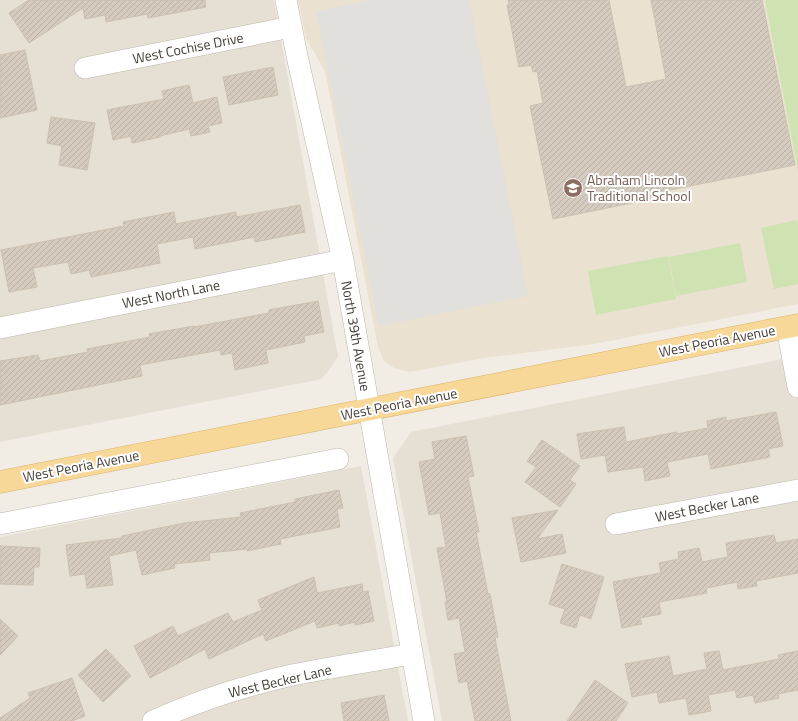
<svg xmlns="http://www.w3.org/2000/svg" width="798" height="721" font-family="'Titillium Web',sans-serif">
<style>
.residential{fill:#e5dfd4}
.education{fill:#eae1d0}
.park{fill:#cee3b1}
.parking{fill:#e2e0dd}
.building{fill:url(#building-hatch);stroke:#ccc0af}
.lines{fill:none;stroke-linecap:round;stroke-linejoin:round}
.minor-casing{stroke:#bfb7ac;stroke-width:22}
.major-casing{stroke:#dab46a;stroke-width:23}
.minor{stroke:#fff;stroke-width:21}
.major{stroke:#f7d899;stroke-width:22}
.labels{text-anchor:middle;stroke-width:4;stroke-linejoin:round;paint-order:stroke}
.street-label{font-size:14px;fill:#433d35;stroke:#fff}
.education-label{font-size:14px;fill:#785e54;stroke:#fff;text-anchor:start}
</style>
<defs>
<pattern id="building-hatch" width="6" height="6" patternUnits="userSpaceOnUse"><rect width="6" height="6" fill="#d5cbbf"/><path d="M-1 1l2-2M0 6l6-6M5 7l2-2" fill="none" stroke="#b8afa5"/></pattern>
</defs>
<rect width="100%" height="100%" fill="#f1ede5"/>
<!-- residential -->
<path class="residential" d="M0,0H274L338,357L322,379L0,442Z
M798,356V721H442L393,458L411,432Z
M361,466L408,721H0V537Z"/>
<!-- education -->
<path class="education" d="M298,0H798V304L594,344L484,358L410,372L394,368L384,361L378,347L325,71L306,38Z"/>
<!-- park -->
<path class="park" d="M765,0H798V170Z
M797,220L798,226V284L774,289L761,228Z
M740,243L747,282L676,296L669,257Z
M668,256L676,299L596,315L588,271Z"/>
<!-- parking -->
<path class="parking" d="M371,0H469L528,296L379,326L316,11Z"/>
<!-- building -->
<path class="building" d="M29,0H205L206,7L148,18L147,14L106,22L105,15L85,19L83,8L29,43L9,13Z
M508,0H609L626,87L666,79L651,0H762L795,165L665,191L666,196L553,219L530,106L543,103L537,71L533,72L531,65L519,67L507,5H509Z
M25,50L37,110L0,118V55Z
M273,67L278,95L229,105L223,77Z
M189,85L193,103L217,97L222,123L208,126L210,132L191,136L189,129L160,136V137L132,143L131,136L113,140L107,110L164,99L162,91Z
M51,117L95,123L87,170L59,165L62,146L47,143Z
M300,205L305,232L255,242L254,237L195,249L193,237L157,244L160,263L91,277L89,270L71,274L68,262L33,268L37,287L9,292L1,250L124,226L123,222L174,212L176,224L236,212V217Z
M318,301L324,332L304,336L305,342L266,350L268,363L235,370L232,353L221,355L220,350L140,365L142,376L0,405V361L38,355L40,361L88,352L87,349L150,337L149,334L194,326V327L269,313V310Z
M776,412L783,446L768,449L770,457L711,469L708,454L667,462L670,476L645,481L643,467L608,472L605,455L581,459L577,434L624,427L626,442L677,432V434L708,428L707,421L726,417V421Z
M466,436L474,476L468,477L479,532H476L488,594H490L498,637L495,638L511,721H475L467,681L459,683L454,654L465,652L459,618L448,620L445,602H447L437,548L446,547L440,513L429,515L419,462L435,459L432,442Z
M542,440L580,466L570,480L576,484L560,507L525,482L536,467L527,461Z
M339,490L343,508L337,509L340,527L280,539L281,544L247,551V549L209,553L210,560L174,564L175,568L142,575L136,550L109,556L113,585L87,588L85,574L70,576L66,545L122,538V536L184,523L241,517L240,513L295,502V499Z
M558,510L537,539L562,534L566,553L521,562L512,518Z
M774,535L776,543L798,539V573L756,581L757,586L738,589L737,582L706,588L707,593L659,602L661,614L640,618L642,624L622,628L613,582L661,573L659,563L679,559L678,552L699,548L702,562L728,557L726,543Z
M0,546L40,548L39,567H34L33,585L0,584Z
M562,564L604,577L591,619L580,615L576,628L560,623L565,609L549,604Z
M314,577L317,593L362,584L363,592L368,591L374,621L355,625V622L339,626V623L317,628L315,621L266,641L263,634L209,659L205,649L150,678L134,646L173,626L178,636L228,613L233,622L262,610L258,600Z
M0,619L18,636L0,655Z
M106,649L131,676L103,702L78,675Z
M719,651L723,670L779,659L778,655L798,651V690L778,694L779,698L755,703L753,695L737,698L735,690L708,695L711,711L689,715L686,698L659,703L657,692L632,697L625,664L669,656L673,676L707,669L704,653Z
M72,678L85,716L72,721H0V718L30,698L28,693Z
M595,680L628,703L616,721H567Z
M384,695L389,721H344L341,703Z"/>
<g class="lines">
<!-- minor casing -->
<g class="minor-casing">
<path id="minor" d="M286,0L297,56L343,260L424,721
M85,68L291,27
M787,327L798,387
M0,328L343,260
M0,524L338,459
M616,524L798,490
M153,721C197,701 244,686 292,675C331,667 372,661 412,654"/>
</g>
<!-- major casing -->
<g class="major-casing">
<path id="major" d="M0,482L798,325"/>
</g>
<!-- minor -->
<use href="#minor" class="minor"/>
<!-- major -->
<use href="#major" class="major"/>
</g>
<!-- icons -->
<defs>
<g id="school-disc" transform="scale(1)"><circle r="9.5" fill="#8d6e63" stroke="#fff"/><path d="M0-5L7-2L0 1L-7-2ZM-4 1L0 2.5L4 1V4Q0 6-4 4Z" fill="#fff"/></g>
</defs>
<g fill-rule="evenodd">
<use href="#school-disc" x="573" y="188"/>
</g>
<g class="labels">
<!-- street labels -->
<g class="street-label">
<text transform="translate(188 48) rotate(-11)" y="5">West Cochise Drive</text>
<text transform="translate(171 294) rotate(-11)" y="5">West North Lane</text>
<text transform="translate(356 336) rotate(80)" y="5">North 39th Avenue</text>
<text transform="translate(717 341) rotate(-11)" y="5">West Peoria Avenue</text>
<text transform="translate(399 404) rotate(-11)" y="5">West Peoria Avenue</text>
<text transform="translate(81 466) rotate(-11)" y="5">West Peoria Avenue</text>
<text transform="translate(707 507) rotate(-11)" y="5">West Becker Lane</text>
<text transform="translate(280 681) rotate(-13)" y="5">West Becker Lane</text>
</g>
<!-- education labels -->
<g class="education-label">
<text x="587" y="185">Abraham Lincoln<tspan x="587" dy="16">Traditional School</tspan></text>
</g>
</g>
</svg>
